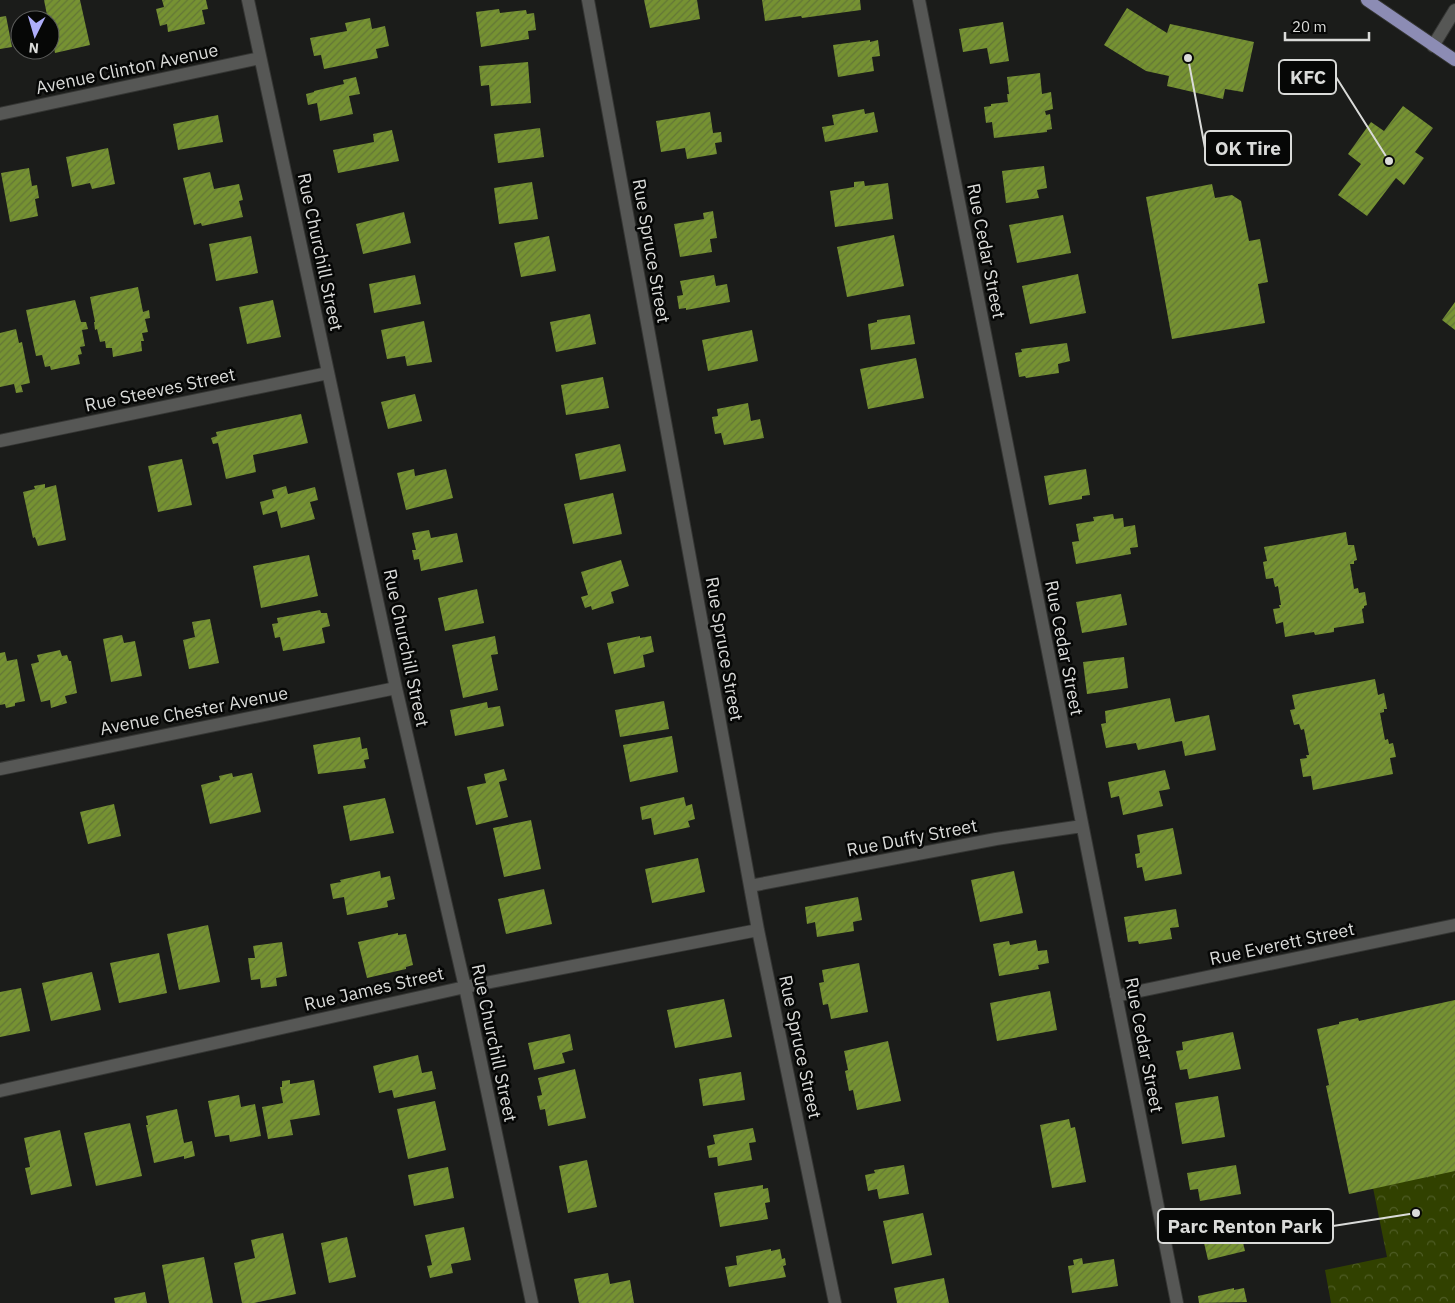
<svg xmlns="http://www.w3.org/2000/svg" width="1455" height="1303" font-family="'IBM Plex Sans',sans-serif">
<style>
.park{fill:url(#park-crowns)}
.building{fill:url(#building-hatch)}
.lines{fill:none;stroke-linecap:round;stroke-linejoin:round}
.minor-casing{stroke:#353634;stroke-width:14}
.major-casing{stroke:#353634;stroke-width:14}
.minor{stroke:#565755;stroke-width:12}
.major{stroke:#8c8cb4;stroke-width:12}
.labels{text-anchor:middle;stroke-width:5;stroke-linejoin:round;paint-order:stroke}
.street-label{font-size:18px;fill:#dadbd9;stroke:#060706}
.leader{fill:none;stroke:#dadbd9;stroke-width:2}
.callout-dot{fill:#dadbd9;stroke:#060706;stroke-width:2}
.callout{fill:#060706;stroke:#dadbd9;stroke-width:2}
.callout-label{font-size:19px;text-anchor:middle;font-weight:bold;fill:#dadbd9}
</style>
<defs>
<pattern id="park-crowns" width="20" height="18" patternUnits="userSpaceOnUse" patternTransform="scale(1.25)"><rect width="20" height="18" fill="#314100"/><path d="M2 6a3 3 0 1 1 6 0M12 15a3 3 0 1 1 6 0" fill="none" stroke="#4e5c25"/></pattern>
<pattern id="building-hatch" width="6" height="6" patternUnits="userSpaceOnUse" patternTransform="scale(1.25)"><rect width="6" height="6" fill="#769232"/><path d="M-1 1l2-2M0 6l6-6M5 7l2-2" fill="none" stroke="#637637"/></pattern>
</defs>
<rect width="100%" height="100%" fill="#1b1c1a"/>
<!-- park -->
<path class="park" d="M1455,1151V1303H1331L1325,1270L1387,1257L1369,1168Z"/>
<!-- building -->
<path class="building" d="M44,0H80L90,45L55,53L50,29V20H48Z
M162,0H206L208,9L202,10L205,24L168,32L167,24L160,26L156,9L164,7Z
M644,0H697L700,19L650,28Z
M762,0H860L861,10L802,18L801,16L765,21Z
M1127,8L1167,33L1170,24L1254,42L1243,92L1225,89L1223,99L1167,86L1169,76L1146,71L1104,45Z
M499,9L500,13L526,10L527,14L534,13L536,30L528,31L529,39L481,47L476,12Z
M6,16L12,47L0,49V17Z
M370,18L372,29L385,26L389,46L376,49L378,58L324,69L321,55L314,56L310,38L347,31L345,23Z
M1003,22L1009,61L990,64L987,48L963,52L959,29Z
M870,40V42L878,40L880,56L872,57L874,71L838,77L833,45Z
M528,62L531,103L491,106L489,85L481,86L479,66Z
M1040,73L1042,94L1051,92L1053,109L1045,111L1046,115L1050,114L1052,129L1047,130V132L994,138L992,122L986,123L984,107L991,106V104L1008,102L1007,94H1009L1007,77Z
M356,77L360,94L349,96L353,114L320,121L317,103L308,105L306,94L314,92V91L344,84L343,80Z
M1403,106L1433,128L1415,152L1424,158L1404,185L1396,178L1367,216L1338,195L1361,164L1348,154L1371,122L1384,131Z
M864,109L865,114L874,112L878,132L825,142L822,127L834,125L832,115Z
M710,112L713,133L721,132L722,142L715,143L717,154L687,159L685,148L661,152L656,121Z
M218,115L223,142L178,150L173,124Z
M540,128L544,157L498,163L494,134Z
M392,130L399,161L338,173L333,150L374,142L373,134Z
M108,148L115,184L92,189L90,183L72,187L66,157Z
M1044,166L1047,188L1037,190L1039,198L1006,203L1002,171Z
M29,168L32,186L37,185L39,198L35,199L38,216L10,222L1,173Z
M210,172L214,189L239,184L243,200L239,201L243,217L202,226L201,223L194,225L183,178Z
M864,181L865,186L888,183L893,219L835,227L830,191L854,187V182Z
M532,182L538,219L499,224L494,188Z
M1212,184L1215,198L1232,195L1241,201L1249,241L1260,239L1268,282L1258,284L1265,323L1172,339L1146,197Z
M713,211L717,238L710,239L712,252L680,257L674,224L704,219L703,213Z
M404,212L411,243L363,254L356,224Z
M1063,215L1071,253L1017,263L1009,225Z
M894,235L904,286L847,297L837,247Z
M251,236L258,273L216,281L209,244Z
M549,236L556,271L521,277L514,243Z
M1078,274L1086,313L1030,324L1022,286Z
M415,275L421,304L374,313L369,284Z
M714,275L716,286L727,284L730,302L686,310V308L679,309L677,296L683,295L680,281Z
M138,287L143,312L149,310L150,318L145,319L148,332L142,333L144,341H141L142,351L113,357L112,348H106L105,341L100,342L97,329L95,330L94,322H95L90,297Z
M75,300L81,322H86L88,329L82,330L85,346L80,347L82,354L78,355L80,364L51,370L50,366L45,367L42,355L36,356L26,310Z
M273,300L281,337L247,344L239,307Z
M1455,302V330L1442,320Z
M590,314L596,344L556,352L550,322Z
M910,315L915,344L871,350L868,324L877,322V320Z
M424,321L432,362L407,366L405,356L387,359L381,330Z
M16,329L19,343L22,342L30,383L21,385L23,392L16,393L14,384L0,387V333Z
M752,330L758,361L708,371L702,340Z
M1067,343L1070,361L1058,364L1059,373L1026,378L1025,376L1019,377L1015,353L1022,352L1021,349Z
M916,358L924,398L868,409L860,369Z
M603,377L609,408L566,415L561,385Z
M415,394L422,421L388,429L381,402Z
M748,403L751,421L760,419L764,438L724,445L721,433L715,434L712,417L718,416L717,409Z
M301,414L308,443L253,455L256,472L226,479L218,443L213,444L211,438L217,436L216,432Z
M620,444L626,471L580,480L575,454Z
M182,459L192,505L158,512L148,466Z
M414,469L415,476L446,469L453,498L406,510L397,473Z
M1086,469L1090,495L1082,496V499L1049,505L1044,476Z
M45,484V488L56,485L66,540L38,546L35,537L33,538L23,492L35,489L34,486Z
M286,486L288,494L315,487L318,500L310,502L315,519L281,528L277,511L263,515L260,502L274,498L272,490Z
M613,493L622,534L573,544L564,504Z
M1113,514L1114,519L1123,518L1124,527L1135,525L1138,547L1130,548L1131,554L1076,564L1072,542L1079,541L1076,524L1094,521L1093,517Z
M429,530L431,538L457,533L463,562L421,571L419,559L414,560L412,550H416L412,533Z
M1346,532L1348,545H1354L1357,560L1354,561V564H1350L1354,589L1358,588L1359,593L1365,592L1367,605L1364,606V608L1362,609L1364,623L1334,628V632L1315,635L1314,632L1285,637L1283,622L1276,624L1273,609L1280,608L1279,605H1281L1278,586L1275,587L1273,578L1266,579L1263,562L1267,561L1264,547Z
M309,555L318,596L261,608L253,566Z
M621,560L629,586L611,592L614,603L592,610L591,606L585,608L581,597L588,595L581,572Z
M477,589L484,623L445,631L438,598Z
M1121,594L1127,625L1082,633L1076,602Z
M320,610L321,613H327L330,626L322,628L325,643L283,651L280,637L275,638L272,624L278,623L277,618Z
M210,619L219,663L189,669L183,640L195,637L192,622Z
M122,635L124,643L135,641L142,676L111,682L103,639Z
M495,636L498,654L491,655L498,690L463,698L452,645Z
M640,636V638L651,636L654,652L643,655L645,667L614,674L607,643Z
M60,650L62,656L67,655L69,661H71L77,693L65,696L67,703L51,708L50,700L41,702L31,664L39,662L37,655Z
M5,652L7,661L17,659L25,701L15,703V706L6,708L5,704L0,705V653Z
M1124,657L1128,688L1087,694L1083,662Z
M1375,679L1378,695L1384,693L1387,709H1384V712L1380,713L1385,740L1388,739L1389,744L1393,743L1396,757L1390,758L1393,774L1313,790L1311,776L1303,777L1300,759L1307,758L1306,755H1309L1304,729L1301,730L1299,724L1294,725L1290,710L1295,709L1292,695Z
M1170,698L1175,722L1209,715L1216,750L1185,756L1182,741L1138,750L1136,743L1106,748L1101,724L1106,723L1105,711Z
M664,701L669,729L620,737L615,710Z
M487,702L488,708L500,706L504,726L455,736L450,710Z
M672,736L678,772L630,782L623,745Z
M360,737L362,749L367,748L369,759L364,760L366,768L318,774L313,745Z
M504,769L507,780L499,782L508,817L476,825L467,787L486,783L484,774Z
M1165,770L1170,789L1159,791L1163,806L1123,815L1119,796L1111,798L1108,782Z
M232,773L233,777L252,773L261,812L210,824L201,785L220,780L219,776Z
M684,797L686,806L692,804L695,819L688,821L690,827L654,835L651,818L642,820L640,807Z
M385,798L394,833L350,841L343,806Z
M114,804L121,836L88,844L80,812Z
M531,820L541,869L504,877L493,828Z
M1173,828L1182,874L1145,881L1142,867L1137,868L1135,854L1140,853L1137,835Z
M698,858L705,892L652,903L645,869Z
M380,871L381,878L390,876L395,899L387,901L388,907L347,915L344,897L333,899L330,884L341,882L340,880Z
M1014,871L1023,913L980,922L971,880Z
M544,889L552,924L506,934L498,899Z
M858,897L862,920L853,922L854,931L817,937L815,922L807,924L805,907Z
M1176,909L1179,927L1170,928L1172,939L1139,944L1138,941L1128,942L1124,917Z
M208,925L220,982L179,990L167,934Z
M398,933V935L406,934L413,965L406,967V969L367,978L358,942Z
M1036,940L1038,951L1047,950L1049,963L1038,965L1039,969L999,976L993,944L1009,941L1010,945Z
M282,942L287,976L276,978L277,986L261,988L260,979L251,980L248,958H255L253,946Z
M159,953L167,993L119,1003L110,963Z
M859,963L868,1012L831,1019L828,1004L823,1005L819,983L824,982L822,970Z
M92,972L101,1010L51,1021L42,983Z
M21,988L30,1031L0,1037V992Z
M1050,991L1057,1030L997,1041L990,1003Z
M724,999L732,1037L675,1048L667,1010Z
M1455,1000V1171L1349,1194L1326,1086L1329,1085L1317,1029L1339,1024V1022L1358,1018L1359,1021Z
M1233,1032L1241,1069L1189,1079L1187,1069L1180,1070L1176,1051L1183,1050L1182,1042Z
M570,1034L573,1050L562,1053L565,1063L534,1070L528,1043Z
M888,1041L901,1101L857,1110L853,1090L849,1091L845,1071L848,1070L844,1051Z
M418,1055L422,1073L432,1071L436,1089L394,1098L392,1090L379,1093L373,1066Z
M575,1069L586,1118L548,1126L545,1109L540,1110L537,1096L542,1095L538,1078Z
M741,1072L745,1100L703,1106L699,1079Z
M290,1080V1084L314,1080L320,1115L290,1120L293,1135L268,1139L262,1107L283,1103L280,1087H282V1081Z
M239,1095L241,1107L255,1104L261,1136L230,1142L229,1135L215,1137L208,1101Z
M1218,1096L1225,1137L1182,1144L1175,1103Z
M435,1101L446,1150L408,1159L397,1109Z
M177,1109L184,1143L192,1141L195,1156L184,1159V1156L154,1163L146,1125H148L146,1116Z
M1069,1119L1071,1128L1075,1127L1086,1182L1052,1188L1040,1125Z
M130,1123L142,1176L96,1186L84,1133Z
M753,1128L756,1142L749,1143L752,1160L718,1166L717,1157L709,1158L707,1146L715,1144L713,1135Z
M60,1130L72,1186L31,1195L25,1168L30,1167L24,1138Z
M587,1160L597,1207L568,1213L559,1166Z
M904,1165L909,1194L879,1199L877,1189L868,1191L865,1175L875,1173L874,1170Z
M1236,1165L1241,1194L1200,1201L1198,1189L1190,1190L1187,1173Z
M448,1167L454,1198L414,1206L408,1175Z
M763,1185V1189L768,1188L770,1202L765,1203L768,1219L720,1227L714,1193Z
M923,1213L932,1255L892,1264L883,1221Z
M1238,1221L1245,1251L1208,1260L1201,1230Z
M464,1227L471,1260L451,1264L453,1273L430,1278L427,1266L432,1265L425,1235Z
M283,1233L296,1294L254,1303H242L234,1263L255,1258L251,1240Z
M347,1237L356,1277L329,1283L321,1243Z
M771,1249V1251L780,1249L782,1259L785,1258L786,1265L783,1266L786,1277L729,1287L725,1267L737,1265L736,1256Z
M204,1257L213,1303H169L162,1265Z
M1082,1258L1083,1264L1114,1259L1118,1286L1072,1293L1068,1266L1074,1265L1073,1260Z
M608,1273L610,1284L630,1280L634,1303H579L574,1279Z
M944,1278L949,1303H897L894,1288Z
M1234,1288V1290L1244,1288L1247,1302L1199,1303L1198,1296Z
M145,1292L147,1303H115L114,1298Z"/>
<g class="lines">
<!-- minor casing -->
<g class="minor-casing">
<path id="minor" d="M248,0L396,688L465,987L532,1303
M588,0L758,930L835,1303
M919,0L1177,1303
M1433,46L1455,10
M0,114L260,58
M0,441L328,373
M0,769L396,688
M750,886L996,839L1082,826
M1116,996L1455,925
M0,1091L465,987L758,930"/>
</g>
<!-- major casing -->
<g class="major-casing">
<path id="major" d="M1367,0L1455,60"/>
</g>
<!-- minor -->
<use href="#minor" class="minor"/>
<!-- major -->
<use href="#major" class="major"/>
</g>
<g class="labels">
<!-- street labels -->
<g class="street-label">
<text transform="translate(127 69) rotate(-12)" y="6">Avenue Clinton Avenue</text>
<text transform="translate(651 251) rotate(80)" y="6">Rue Spruce Street</text>
<text transform="translate(986 251) rotate(79)" y="6">Rue Cedar Street</text>
<text transform="translate(320 252) rotate(78)" y="6">Rue Churchill Street</text>
<text transform="translate(160 390) rotate(-12)" y="6">Rue Steeves Street</text>
<text transform="translate(406 648) rotate(78)" y="6">Rue Churchill Street</text>
<text transform="translate(1064 648) rotate(79)" y="6">Rue Cedar Street</text>
<text transform="translate(724 649) rotate(80)" y="6">Rue Spruce Street</text>
<text transform="translate(194 711) rotate(-11)" y="6">Avenue Chester Avenue</text>
<text transform="translate(912 838) rotate(-11)" y="6">Rue Duffy Street</text>
<text transform="translate(1282 944) rotate(-12)" y="6">Rue Everett Street</text>
<text transform="translate(374 989) rotate(-13)" y="6">Rue James Street</text>
<text transform="translate(494 1043) rotate(78)" y="6">Rue Churchill Street</text>
<text transform="translate(1144 1045) rotate(79)" y="6">Rue Cedar Street</text>
<text transform="translate(800 1047) rotate(78)" y="6">Rue Spruce Street</text>
</g>
</g>
<!-- callouts -->
<path class="leader" d="M1389 161L1336 77M1188 58L1205 148M1416 1213L1333 1226"/>
<g class="callout-dot">
<circle cx="1389" cy="161" r="5"/>
<circle cx="1188" cy="58" r="5"/>
<circle cx="1416" cy="1213" r="5"/>
</g>
<g class="callout">
<rect x="1279" y="60" width="57" height="34" rx="5"/>
<rect x="1205" y="131" width="86" height="34" rx="5"/>
<rect x="1158" y="1209" width="175" height="34" rx="5"/>
</g>
<g class="callout-label">
<text x="1308" y="84">KFC</text>
<text x="1248" y="155">OK Tire</text>
<text x="1245" y="1233">Parc Renton Park</text>
</g>
<!-- north arrow -->
<g transform="translate(35 35) rotate(185)"><circle r="24" fill="#060706" stroke="#5b5c5a"/>
<path d="M0-4L9 19L0 12L-9 19Z" fill="#afaefa"/>
<text y="-8" font-size="14" font-weight="bold" text-anchor="middle" fill="#dadbd9">N</text>
</g>
<!-- scale -->
<path d="M1285 32v8h84v-8" fill="none" stroke="#dadbd9" stroke-width="2.5"/>
<text x="1292" y="32" font-size="15" fill="#dadbd9" stroke="#060706" stroke-width="4" paint-order="stroke">20 m</text>
</svg>
